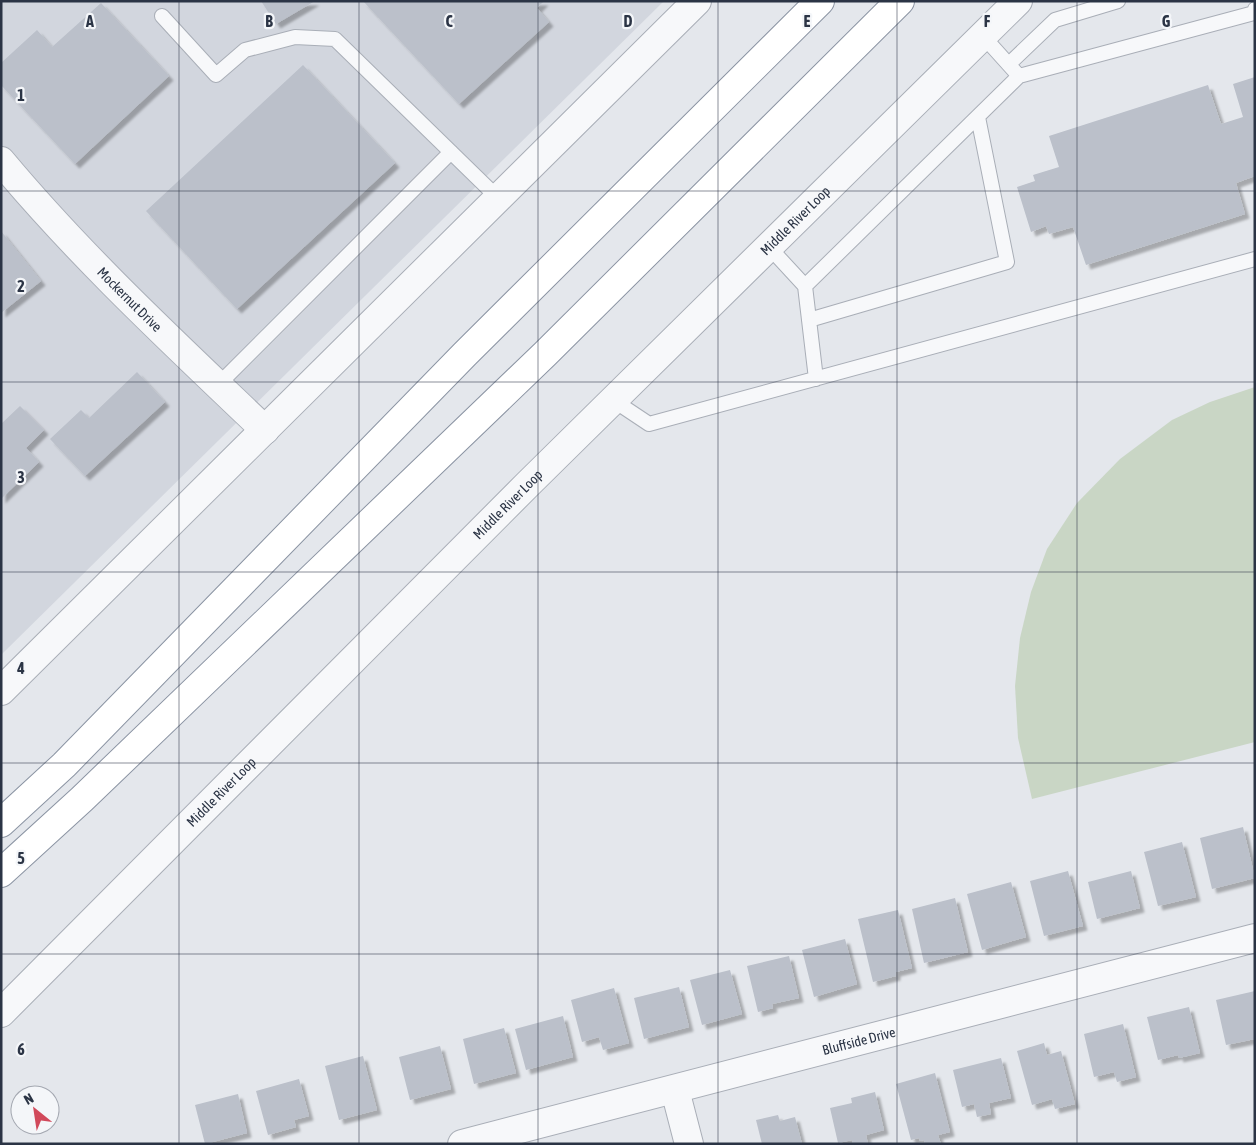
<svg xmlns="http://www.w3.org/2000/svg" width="1256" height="1145" font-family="'Asap Condensed',sans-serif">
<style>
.built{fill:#d2d6de}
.green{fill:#c9d6c5}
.building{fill:#bbc0ca;filter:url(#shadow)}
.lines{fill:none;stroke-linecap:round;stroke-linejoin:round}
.service-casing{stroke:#a9aeb7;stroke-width:16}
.minor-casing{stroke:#a9aeb7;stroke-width:30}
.motorway-casing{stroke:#8b94a3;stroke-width:30}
.service{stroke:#f7f8fa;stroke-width:14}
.minor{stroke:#f7f8fa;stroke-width:28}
.motorway{stroke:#fff;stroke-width:28}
.grid{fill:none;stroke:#2b3445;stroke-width:1;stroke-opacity:0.55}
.labels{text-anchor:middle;stroke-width:4.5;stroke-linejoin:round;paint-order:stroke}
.street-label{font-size:14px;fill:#2b3445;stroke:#f4f6f9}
.grid-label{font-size:16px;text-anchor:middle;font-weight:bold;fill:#2b3445;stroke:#f4f6f9;stroke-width:4.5;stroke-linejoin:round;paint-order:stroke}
</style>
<defs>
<filter id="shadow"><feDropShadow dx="4.5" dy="4.5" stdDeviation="1" flood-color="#0004"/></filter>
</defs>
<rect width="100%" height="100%" fill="#e4e7ec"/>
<!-- built -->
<path class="built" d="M1,1H664L1,655Z"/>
<!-- green -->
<path class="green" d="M1255,387V742L1032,799L1018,738L1015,686L1020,638L1031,592L1047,549L1077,503L1120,459L1172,420L1210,402Z"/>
<!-- building -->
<path class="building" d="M261,1H315L276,24Z
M363,1H544L537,8L549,22L459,104Z
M101,3L169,76L75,164L1,85V63L37,30L52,47Z
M303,65L395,163L237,309L146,211Z
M1255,77V176L1236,183L1245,214L1086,265L1073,227L1049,234L1046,226L1031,232L1017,187L1035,181L1033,175L1059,167L1049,136L1208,85L1221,124L1243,117L1233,84Z
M1,231L41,281L1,313Z
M137,372L165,402L85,476L50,439L81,410L89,418Z
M20,406L44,430L26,448L39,462L1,499V424Z
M1243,827L1255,878L1212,889L1200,838Z
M1182,842L1196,897L1158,906L1144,852Z
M1068,871L1083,926L1044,936L1030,881Z
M1131,871L1140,908L1097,919L1088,882Z
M1011,882L1026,937L982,950L967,894Z
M955,898L968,952L924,963L912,909Z
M898,910L912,968L896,972V976L873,982L858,919Z
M845,939L857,984L814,997L802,950Z
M789,956L799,998L772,1004L773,1008L758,1012L747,966Z
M730,970L742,1014L702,1025L690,980Z
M679,987L689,1027L644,1039L634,998Z
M614,988L629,1043L603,1050L599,1037L582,1042L571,1000Z
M1255,991V1039L1226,1045L1216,1000Z
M1189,1007L1200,1053L1179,1058L1178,1055L1158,1060L1147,1017Z
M563,1016L573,1057L526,1070L515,1029Z
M1123,1024L1136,1077L1117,1082L1114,1072L1094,1077L1084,1034Z
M504,1028L516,1073L474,1084L463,1039Z
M1044,1043L1047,1055L1061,1051L1075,1104L1055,1109L1052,1099L1032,1105L1017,1051Z
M440,1046L451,1089L410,1100L399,1057Z
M363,1056L377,1110L339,1120L325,1066Z
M1001,1058L1011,1098L989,1103L991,1114L977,1117L974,1104L962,1107L953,1070Z
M935,1073L950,1132L938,1135L941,1144H925L924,1140L920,1141L919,1138L911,1140L896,1084Z
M299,1079L309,1116L294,1120L296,1127L268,1135L256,1091Z
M875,1092L884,1130L866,1135L868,1144H853L852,1140L838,1143L830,1108L852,1103L851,1098Z
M238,1094L247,1133L205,1144L195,1105Z
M778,1115L780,1121L795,1117L802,1144H762L756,1120Z"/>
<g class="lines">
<!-- service casing -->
<g class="service-casing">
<path id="service" d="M162,16L216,75L245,50L295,37L335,39L498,198
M1009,64L1055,20L1118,1
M1019,76L1254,13L1255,9
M769,247L805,286L816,379
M805,286L1019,76L983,36
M809,320L1007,262L978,117
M218,385L451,152
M613,400L649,424L1255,259"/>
</g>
<!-- minor casing -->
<g class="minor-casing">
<g id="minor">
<path id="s1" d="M1,161C82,258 174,343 265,430"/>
<path d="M1,691L697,1"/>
<path id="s2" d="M1,1013L527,485L1018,1"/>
<path d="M675,1090L689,1144"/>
<path id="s3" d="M462,1144L1255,938"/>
</g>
</g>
<!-- motorway casing -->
<g class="motorway-casing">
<path id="motorway" d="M1,823L64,765L465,354L820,1
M1,873L82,799L545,354L900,1"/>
</g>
<!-- service -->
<use href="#service" class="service"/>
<!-- minor -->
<use href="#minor" class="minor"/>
<!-- motorway -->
<use href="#motorway" class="motorway"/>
</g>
<!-- grid -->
<path class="grid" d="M179,1V1144M359,1V1144M538,1V1144M718,1V1144M897,1V1144M1077,1V1144M1,191H1255M1,382H1255M1,572H1255M1,763H1255M1,954H1255"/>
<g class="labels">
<!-- street labels -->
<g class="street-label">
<text dy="5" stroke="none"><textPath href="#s2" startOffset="1122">Middle River Loop</textPath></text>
<text dy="5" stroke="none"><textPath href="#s1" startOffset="189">Mockernut Drive</textPath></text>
<text dy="5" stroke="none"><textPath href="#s2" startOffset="718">Middle River Loop</textPath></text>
<text dy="5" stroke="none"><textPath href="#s2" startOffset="312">Middle River Loop</textPath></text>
<text dy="5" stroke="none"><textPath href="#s3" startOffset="410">Bluffside Drive</textPath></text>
</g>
</g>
<g class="grid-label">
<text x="90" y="27">A</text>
<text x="269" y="27">B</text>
<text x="449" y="27">C</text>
<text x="628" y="27">D</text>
<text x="807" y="27">E</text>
<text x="987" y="27">F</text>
<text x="1166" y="27">G</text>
<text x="21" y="101">1</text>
<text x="21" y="292">2</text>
<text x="21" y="483">3</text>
<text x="21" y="674">4</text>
<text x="21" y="864">5</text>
<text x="21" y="1055">6</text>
</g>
<!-- border -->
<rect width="1256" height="1145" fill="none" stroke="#2b3445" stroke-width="5"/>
<!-- north arrow -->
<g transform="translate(35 1110) rotate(330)"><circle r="24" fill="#f4f6f9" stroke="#a4a8b1"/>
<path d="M0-4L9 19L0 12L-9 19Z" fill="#d1495b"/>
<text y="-8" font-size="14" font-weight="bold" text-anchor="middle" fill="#2b3445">N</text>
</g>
</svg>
